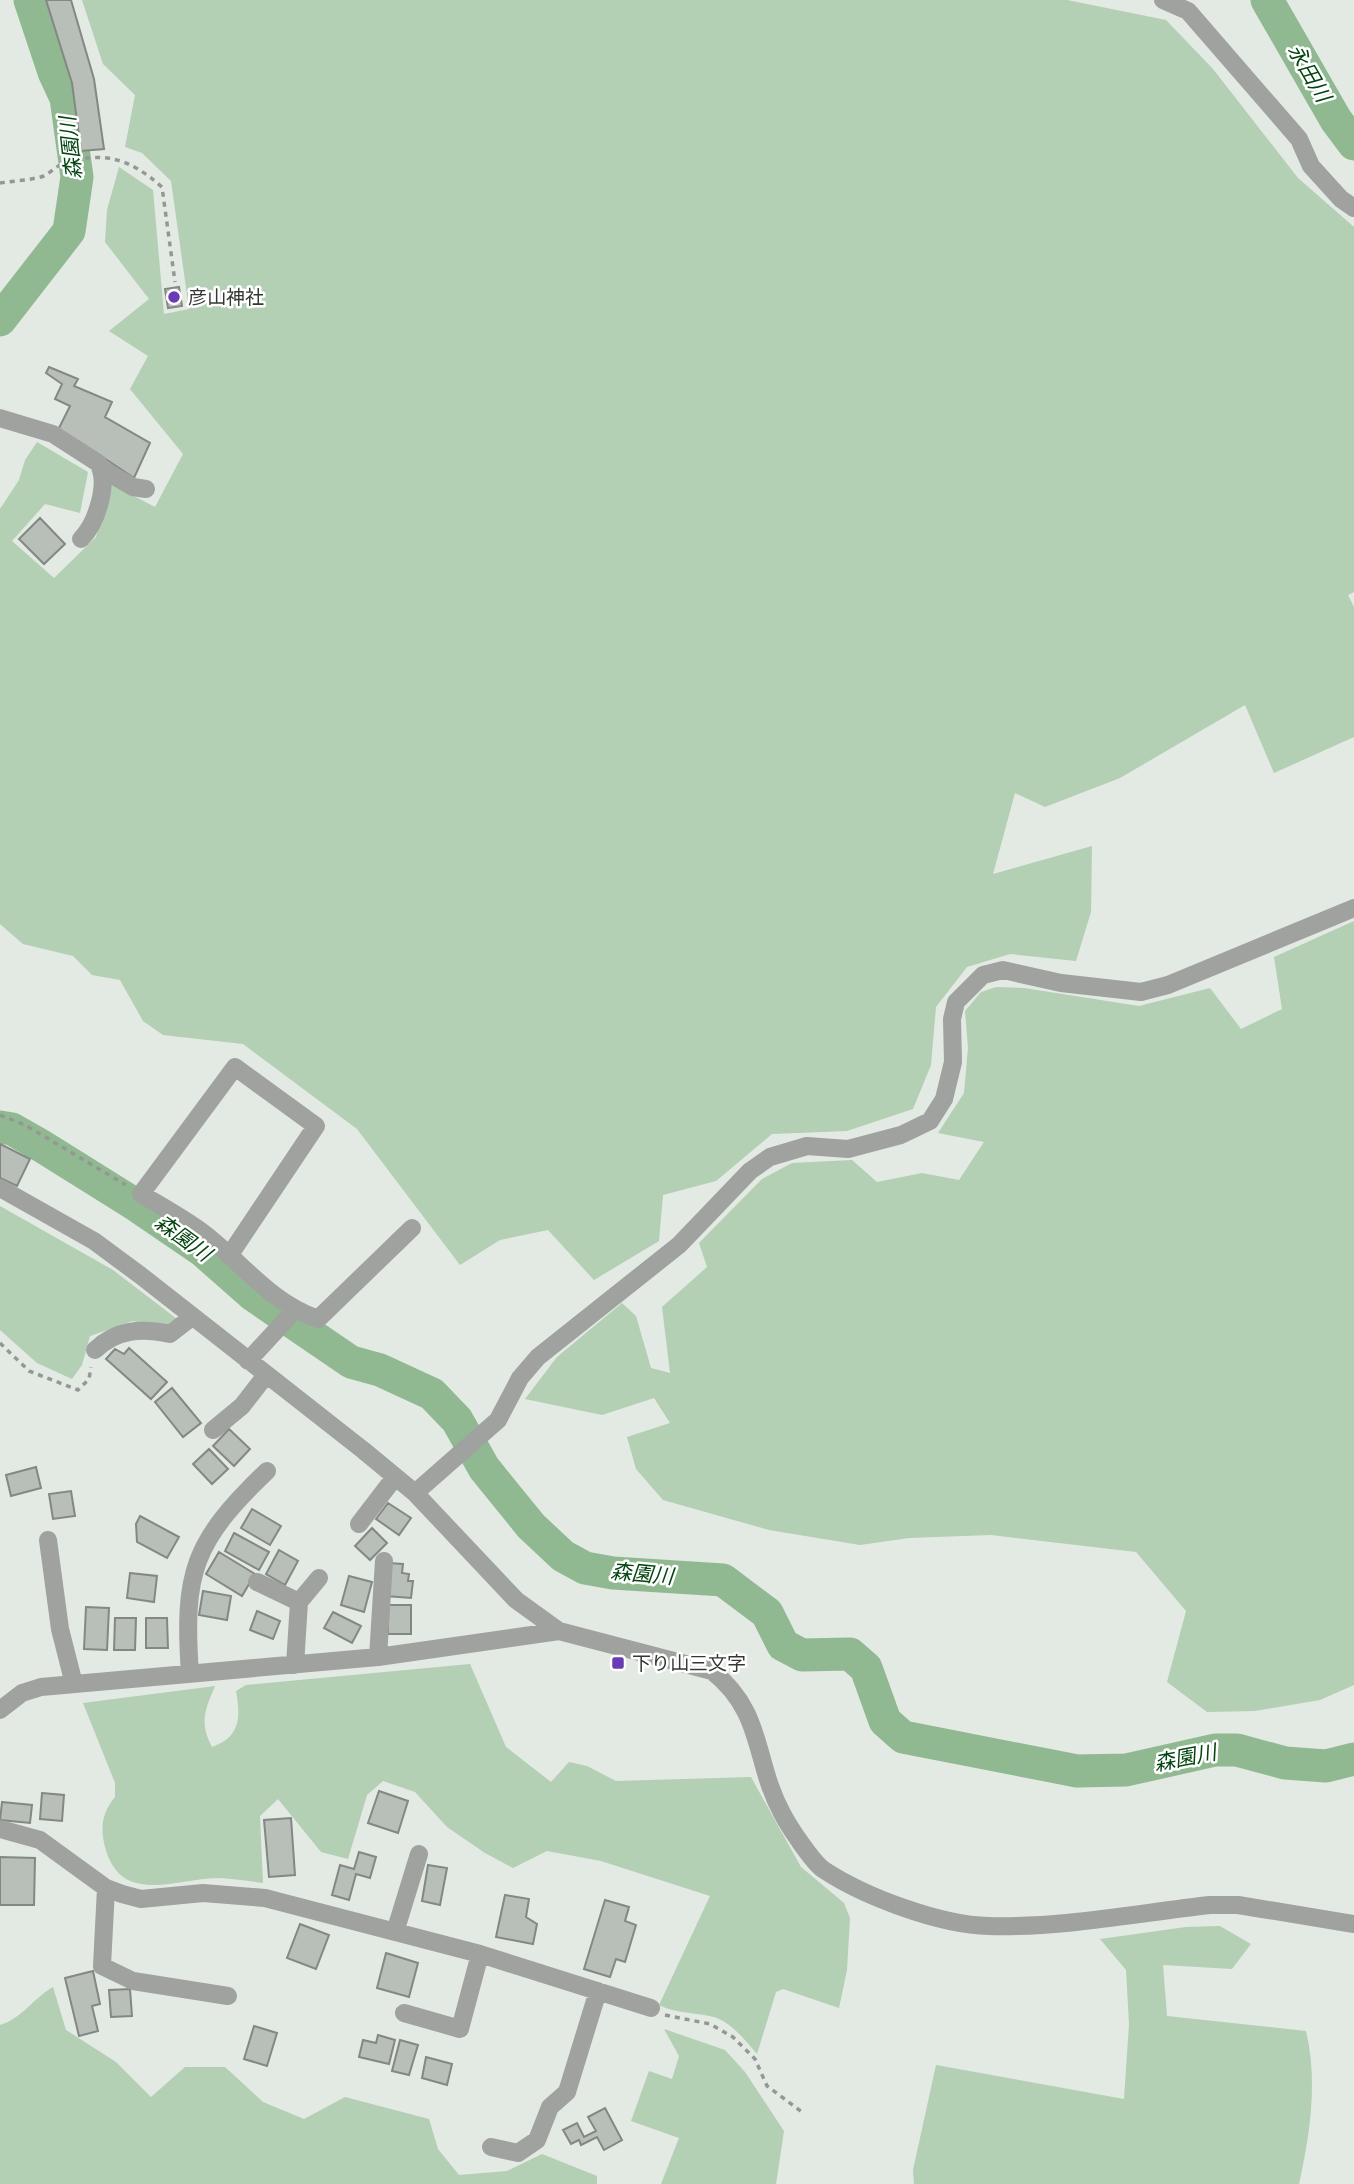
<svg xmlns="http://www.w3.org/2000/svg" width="1354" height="2184" font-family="'Golos Text','Noto Sans JP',sans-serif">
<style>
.green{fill:#b3cfb4}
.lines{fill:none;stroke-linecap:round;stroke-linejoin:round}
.river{stroke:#90b991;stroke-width:33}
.building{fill:#b8beb8;stroke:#838883;stroke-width:2}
.path{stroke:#949894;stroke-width:3.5;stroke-dasharray:5 5;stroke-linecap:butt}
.minor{stroke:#9fa29f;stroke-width:18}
.poi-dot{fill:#683cb4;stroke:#fff;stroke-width:2.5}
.labels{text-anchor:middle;stroke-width:5;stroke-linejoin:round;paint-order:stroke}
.poi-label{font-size:19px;fill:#343734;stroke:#fff;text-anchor:start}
.water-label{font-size:21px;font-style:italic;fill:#044511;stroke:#fff}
</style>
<rect width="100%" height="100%" fill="#e3e9e3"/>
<!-- green -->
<path class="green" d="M82,0H1067L1166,20L1213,69L1298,178L1354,227V592L1348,595L1354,607V737L1274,773L1245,705L1120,778L1045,807L1015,793L993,874L1092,846L1091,912L1076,961L1010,954L967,967L936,1007L931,1065L913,1109L847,1131L772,1134L716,1181L663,1195L659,1241L594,1280L548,1230L500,1240L460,1265L357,1129L243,1044L163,1035L143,1021L120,980L92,975L73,956L23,944L0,924V509L19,480L25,460L37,442L88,472L80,513L45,504L12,541L54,578L96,537L109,483L155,507L183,454L130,389L148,356L109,331L149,299L105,242L107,210L119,167L153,190L164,314L189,309L171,181L142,153L125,147L135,95L103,64Z
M1354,921V1685L1320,1700L1255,1711L1207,1712L1167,1682L1186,1611L1136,1552L991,1535L909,1538L860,1545L769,1530L663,1500L636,1469L627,1437L670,1423L654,1398L602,1415L525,1399L557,1357L622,1303L636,1316L651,1368L670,1373L662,1307L707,1267L699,1243L762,1179L792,1163L852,1160L877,1182L922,1173L959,1180L984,1142L938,1133L964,1093L968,1048L965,1011L981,992L996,987L1024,988L1139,1006L1210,988L1241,1029L1282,1009L1274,957Z
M0,1206L113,1270L177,1319L163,1327L133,1321L90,1336L82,1365L72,1379L37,1363L0,1330Z
M470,1664L506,1747L551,1782L569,1762L587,1766L616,1781L751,1777L801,1867L844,1903L850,1918L847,1970L839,2008L783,1989L776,1992L757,2054C746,2041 731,2022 714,2017C695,2012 677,2014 659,2005L710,1896L601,1861L547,1851L513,1868L485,1853L447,1827L415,1792L383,1781L367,1795L348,1859L321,1852L278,1799L260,1816L263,1883C249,1881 234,1879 220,1878C176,1878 121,1907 105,1847C100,1827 102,1813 115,1797V1783L83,1703L215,1686C205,1710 199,1722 212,1747C240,1737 241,1718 236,1691L246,1685Z
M1220,1926L1251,1944L1232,1969L1163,1965L1167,2016L1306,2031C1318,2081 1310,2135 1299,2184H914L913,2170L936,2065L1124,2099L1129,2024L1126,1970L1100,1939L1186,1927Z
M53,1987L66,2030L116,2062L151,2097L185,2067H225L263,2102L304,2119L345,2097L429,2119L438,2149L459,2175L507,2171L542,2154L597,2176V2184H0V2025C20,2020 35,1997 53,1987Z
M664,2029L725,2050L745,2072L784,2131L776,2184H661L679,2138L631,2121L649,2071L672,2079L679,2056Z"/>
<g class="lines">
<!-- river -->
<path class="river" d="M1267,0L1336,120L1354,144
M0,320L69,231L77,177L66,98L54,72L30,0
M0,1127L12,1129L40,1145L136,1205L202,1250L253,1295L351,1362L380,1370L432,1394L457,1420L484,1468L531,1526L563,1556L585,1568L613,1573L723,1580L767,1613L783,1645L802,1655L850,1654L866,1668L885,1721L903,1737L1077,1771L1126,1770L1215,1750H1237L1285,1763L1326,1766L1354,1759"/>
</g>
<!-- building -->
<path class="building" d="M46,0H71L94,79L104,149L81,151L72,83Z
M179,287L182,306L168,308L165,289Z
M49,367L78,379L74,386L112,402L105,417L150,443L134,478L92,450L57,432L70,406L55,399L62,384L46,373Z
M40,518L65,544L44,564L19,539Z
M0,1144L30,1159L17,1186L0,1178Z
M129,1348L167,1382L151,1399L106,1359L115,1349L124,1354Z
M172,1388L201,1423L183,1437L155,1402Z
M229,1429L250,1449L234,1466L213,1446Z
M209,1449L228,1469L212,1484L193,1464Z
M36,1467L41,1488L11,1496L6,1475Z
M71,1491L75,1516L53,1519L49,1494Z
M388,1503L411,1518L399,1535L376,1519Z
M252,1509L281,1526L270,1545L241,1528Z
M140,1516L179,1537L167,1558L137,1542L136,1524Z
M372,1528L387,1543L370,1560L355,1546Z
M234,1533L269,1552L259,1570L225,1551Z
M279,1550L298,1561L285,1585L266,1574Z
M219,1552L255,1574L242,1596L206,1574Z
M389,1563L403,1564L402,1573L409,1574L408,1581H413L411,1598L386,1596Z
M130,1573L157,1576L154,1602L127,1598Z
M349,1576L372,1582L364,1612L341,1605Z
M203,1591L231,1596L227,1620L199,1615Z
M388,1605H411V1634H388Z
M86,1607L109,1608L107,1650L84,1649Z
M257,1611L280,1621L273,1639L250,1630Z
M333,1612L361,1626L352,1643L324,1628Z
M115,1618H136L135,1650H114Z
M146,1618H167L168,1648H146Z
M379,1791L408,1801L398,1833L368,1823Z
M42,1793L64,1795L62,1821L40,1819Z
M2,1802L32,1805L30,1823L0,1820Z
M291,1818L295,1875L269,1877L264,1820Z
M359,1852L376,1857L370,1878L356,1874L349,1900L332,1895L340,1865L354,1869Z
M0,1857L35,1858L34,1905H0Z
M428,1865L447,1868L440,1905L422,1901Z
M505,1895L529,1899L526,1917L537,1924L533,1944L496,1937Z
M605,1900L629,1907L625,1921L636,1925L625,1962L616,1959L610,1977L584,1969Z
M300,1924L329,1935L316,1969L287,1958Z
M386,1953L418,1963L409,1997L377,1988Z
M93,1971L100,2004L92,2006L98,2031L79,2036L65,1978Z
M130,1989L132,2016L111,2017L109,1990Z
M254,2026L277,2033L267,2066L244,2059Z
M378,2035L395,2040L389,2064L359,2057L363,2040L376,2043Z
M400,2040L418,2045L409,2075L392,2071Z
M426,2057L452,2064L447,2085L422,2078Z
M605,2108L622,2140L604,2150L597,2137L581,2145L579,2140L571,2144L563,2130L577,2123L584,2137L596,2131L588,2117Z"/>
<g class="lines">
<!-- path -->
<path class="path" d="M0,183C14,181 31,180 44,176C50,173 55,167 62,164C105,150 130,159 162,187L175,282
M0,1115L25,1125L126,1185
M0,1343L29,1371L78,1390L89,1379L91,1367
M665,2015L710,2024L733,2037L755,2059L767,2086L802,2112"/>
<!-- minor -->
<path class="minor" d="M1163,0L1188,11L1299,139L1311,166L1341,199L1354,208
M0,418L53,434L98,463C110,483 96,524 81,539
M102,469L133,487L146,489
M0,1188L94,1241L140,1275L363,1450L415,1493L516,1600L559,1631L712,1671C765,1713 753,1761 783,1815C790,1828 813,1863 824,1870C865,1897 940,1925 989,1926C1062,1928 1138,1913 1210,1905H1238L1354,1924
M229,1256L316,1126L235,1067L141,1194C161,1206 183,1218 202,1232C242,1262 269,1302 318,1319L412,1228
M95,1350C117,1329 141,1328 170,1334L192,1317
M248,1361L294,1311
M213,1430L242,1406L266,1375
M415,1493L498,1420L520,1378L538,1357L679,1245L750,1171L770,1157L807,1146L848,1149L901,1135L930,1121L944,1099L953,1062L952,1019L956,1002L983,975L1003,970L1061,983L1141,992L1168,985L1354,908
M359,1524L395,1477
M48,1540L60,1629L74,1684
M257,1582L299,1602L295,1665
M299,1602L319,1578
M378,1657L384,1561
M190,1674C183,1572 193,1542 267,1471
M0,1710L22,1693L41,1687L378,1657L559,1631
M0,1829L40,1840L106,1888L122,1894L141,1899L203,1893L265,1898L480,1954L651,2008
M106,1888L102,1966L133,1981L228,1996
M395,1932L419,1854
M404,2013L460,2029L480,1954
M491,2147L518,2153L537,2140L550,2107L567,2092L598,1991"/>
</g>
<!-- markers -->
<g class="poi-dot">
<circle cx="174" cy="297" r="7"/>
<rect x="611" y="1656" width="14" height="14" rx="3.5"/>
</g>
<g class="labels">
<!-- poi labels -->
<g class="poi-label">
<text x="188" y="304">彦山神社</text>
<text x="632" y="1670">下り山三文字</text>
</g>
<!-- water labels -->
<g class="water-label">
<text transform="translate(1309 73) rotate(60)" y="7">永田川</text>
<text transform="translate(71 148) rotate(-96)" y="7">森園川</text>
<text transform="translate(183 1238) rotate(36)" y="7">森園川</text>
<text transform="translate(642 1574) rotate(5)" y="7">森園川</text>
<text transform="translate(1185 1758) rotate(-11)" y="7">森園川</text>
</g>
</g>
</svg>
